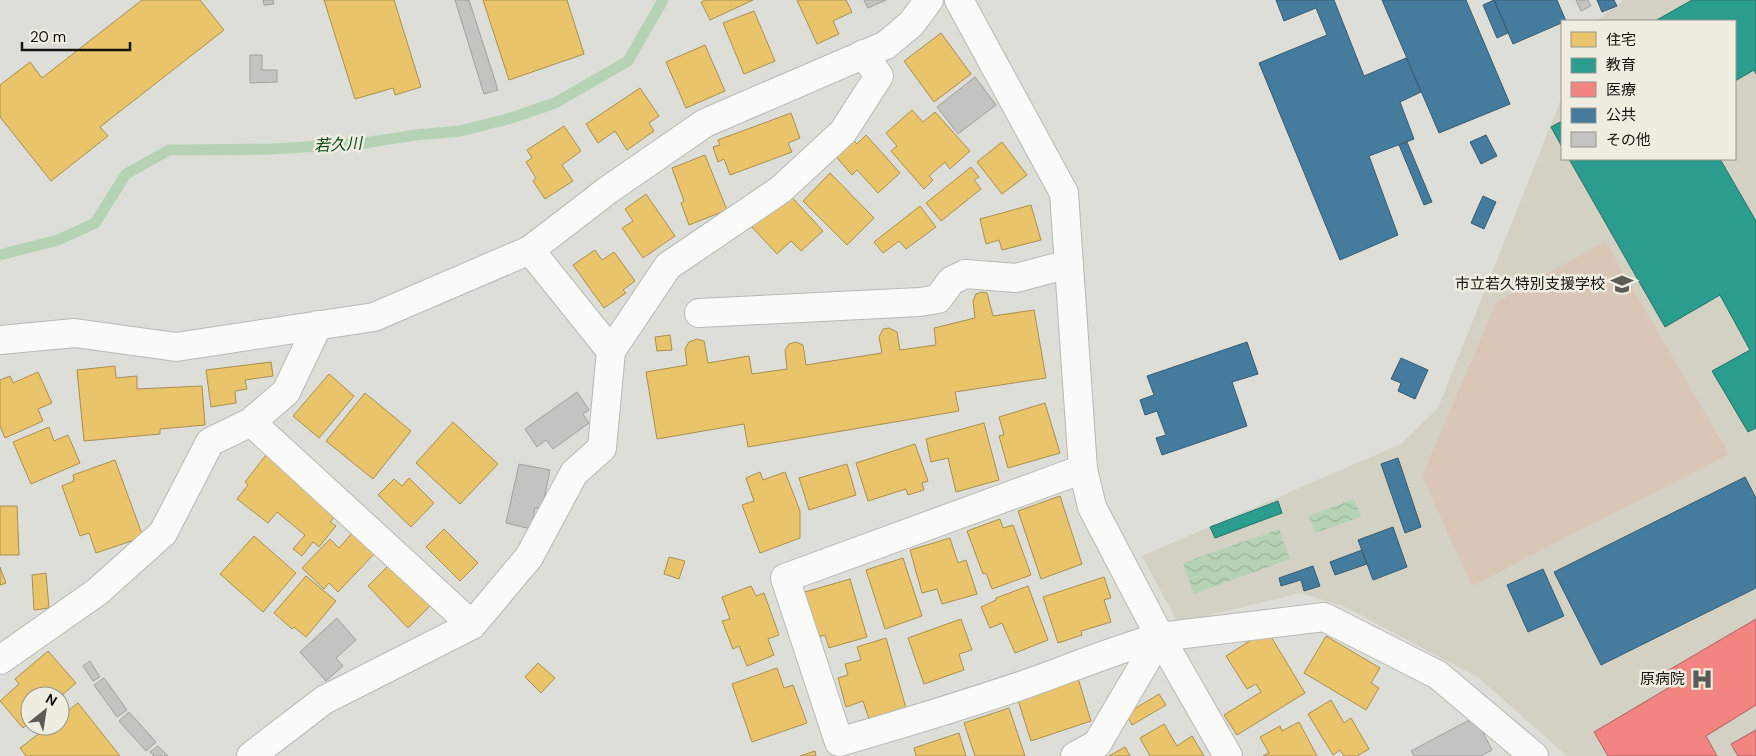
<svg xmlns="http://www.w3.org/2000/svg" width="1756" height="756" font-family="'DM Sans','Noto Sans JP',sans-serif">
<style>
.built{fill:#d3d1c4}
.pitch{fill:#d9c6b7}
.water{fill:url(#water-waves)}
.homes{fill:#e9c46a;stroke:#a98f4f}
.schools{fill:#2a9d8f;stroke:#247469}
.health{fill:#f28482;stroke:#b06260}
.public{fill:#457b9d;stroke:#375c73}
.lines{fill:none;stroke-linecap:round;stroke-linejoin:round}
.stream{stroke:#b5d3b4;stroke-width:11}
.building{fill:#c3c4c0;stroke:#a0a19c}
.minor-casing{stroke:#b9b9b4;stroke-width:30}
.minor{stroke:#fafaf9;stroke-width:28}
.labels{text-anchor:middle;stroke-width:5;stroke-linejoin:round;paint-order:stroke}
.poi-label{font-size:15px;fill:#151410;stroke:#efede1;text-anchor:end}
.water-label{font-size:16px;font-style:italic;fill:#074714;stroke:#efede1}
</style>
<defs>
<pattern id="water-waves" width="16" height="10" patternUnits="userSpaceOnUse" patternTransform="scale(1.25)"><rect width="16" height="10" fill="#b5d3b4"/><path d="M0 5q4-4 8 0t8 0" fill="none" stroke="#9bb49a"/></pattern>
</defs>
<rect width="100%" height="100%" fill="#deded8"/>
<!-- built -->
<path class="built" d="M1624,0H1756V756H1567L1479,678L1343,606L1300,593L1178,623L1142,556L1401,444L1438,408L1562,97V159H1735V21H1596Z"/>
<!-- pitch -->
<path class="pitch" d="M1605,241L1729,454L1472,586L1422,476L1496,303Z"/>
<!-- water -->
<path class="water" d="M1354,499L1361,517L1315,533L1309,516Z
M1279,529L1290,559L1194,594L1183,563Z"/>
<!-- homes -->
<path class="homes" d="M142,0H200L224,30L100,127L108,136L51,181L0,117V85L30,62L42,78Z
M324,0H394L421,87L395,95L393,88L355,99Z
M483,0H567L584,54L509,80Z
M705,0H753L710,20L701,2Z
M797,0H846L852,12L833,21L839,34L817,44Z
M754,11L775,61L744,74L723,23Z
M941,33L971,74L934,102L904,61Z
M705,45L725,91L686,108L666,62Z
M640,88L659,116L649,123L654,131L627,150L615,131L598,143L586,124Z
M912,110L923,122L935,112L970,151L950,169L945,162L929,176L933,180L924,189L891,151L897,146L886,133Z
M791,113L800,138L788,143L792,152L730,175L724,159L718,162L713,147L720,145L718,140Z
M564,126L581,151L562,165L573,181L545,199L533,181L536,178L526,162L532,158L527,150Z
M866,135L900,173L878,193L857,170L852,175L833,153L851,137L857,144Z
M1002,142L1027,175L1002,194L977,162Z
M705,155L727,210L689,225L681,203L684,201L672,168Z
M971,167L979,177L974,180L981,189L941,221L926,203Z
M830,173L874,218L847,245L803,201Z
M788,193L823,231L801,251L791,241L777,254L751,226Z
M646,194L675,236L643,258L622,228L633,221L625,209Z
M1031,205L1041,240L1002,250L999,240L986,244L980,219Z
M920,206L936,227L906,249L899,241L883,253L874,242Z
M595,250L602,260L614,252L635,281L623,290L626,293L604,308L573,265Z
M981,292L987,293L993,316L1034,310L1046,378L955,392L959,411L748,447L744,424L657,439L646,372L687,365L685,349L689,342L697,339L704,341L708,363L749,356L752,374L787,369L785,350L789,344L796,342L803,345L806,365L882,353L879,337L883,329L889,328L897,332L900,350L936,345L934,328L975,318L973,301L976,294Z
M670,335L672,350L657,351L655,337Z
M271,362L273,376L245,380L247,389L235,391L236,403L211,407L206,370Z
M115,366L116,378L137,376V389L202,386L205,425L160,429V434L84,441L77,370Z
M38,372L52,403L38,409L43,421L5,438L0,426V380L10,376L13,383Z
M329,374L354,396L319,438L293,416Z
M365,393L411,431L373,479L326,441Z
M1045,403L1060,453L1008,468L999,436L1004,435L999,417Z
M453,422L498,464L460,504L416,463Z
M984,423L999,480L956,492L948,458L931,462L926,439Z
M49,427L54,441L68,435L80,463L31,484L13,442Z
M915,444L928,481L922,483L924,490L908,495L906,489L868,501L856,463Z
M266,455L339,512L330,522L336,526L319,547L313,542L302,556L293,549L305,535L277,512L268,523L237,499L248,485L245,482Z
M115,460L143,537L96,553L89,533L80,536L62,486L74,481L73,475Z
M847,464L856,495L809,510L799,478Z
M760,472L763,480L785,472L800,511V538L760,553L742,505L754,501L746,478Z
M409,478L434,503L411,527L378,495L394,479L402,486Z
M1060,496L1082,564L1041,579L1018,511Z
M0,506H17L19,555H0Z
M1000,519L1003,528L1013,525L1031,575L992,589L986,573L983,574L967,531Z
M444,529L478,563L460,581L426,547Z
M353,532L375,553L338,592L329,583L324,589L302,568L330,539L339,548Z
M254,536L296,573L263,612L220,574Z
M950,538L958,563L966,560L977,594L942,604L937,589L922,593L910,550Z
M669,557L685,561L679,579L664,574Z
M903,558L922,616L885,629L866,570Z
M391,563L432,604L408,628L368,586Z
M0,567L6,583L0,585Z
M46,573L49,608L34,610L32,575Z
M306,576L336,601L306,637L294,627L292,629L274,613Z
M1104,577L1111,598L1104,600L1111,622L1081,631L1082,635L1058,643L1043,597Z
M850,579L867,637L829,648L825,635L818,637L805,592Z
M751,586L756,596L764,593L779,635L768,639L774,655L747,666L739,646L733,649L722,621L730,619L722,597Z
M1028,586L1048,640L1015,653L1002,623L990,628L981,607L996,600V598Z
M961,619L972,650L959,654L964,670L924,684L908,638Z
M1267,630L1305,693L1237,735L1224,715L1261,692L1256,684L1247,689L1226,656Z
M1326,636L1380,668L1371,683L1379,688L1366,710L1304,673Z
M886,638L906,708L869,719L863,701L846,707L838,678L848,675L845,664L861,660L857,647Z
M48,651L76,683L60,697L30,696V722L23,728L0,701L19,684L15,679Z
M538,663L555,678L541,693L525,677Z
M777,668L784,688L793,685L807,723L752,742L732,684Z
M1078,678L1091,721L1031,741L1017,697Z
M1159,694L1166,705L1132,725L1126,714Z
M1331,700L1344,723L1351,718L1369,749L1357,756H1344L1340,750L1333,755L1308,714Z
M78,703L120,756H26L20,748L49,726H60V717Z
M1009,708L1025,756H975L964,723Z
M1299,722L1317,756H1263L1269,753L1260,737L1280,726L1282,731Z
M1164,724L1177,746L1192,736L1204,756H1150L1140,738Z
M959,733L966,756H916L914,748Z
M1125,747L1130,756H1109Z
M815,751L816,756H800Z"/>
<!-- schools -->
<path class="schools" d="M1692,0H1756V74L1754,70L1735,81V21H1655Z
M1562,121V147L1551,127Z
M1569,159H1720L1756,221V428L1748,432L1712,371L1750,350L1720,295L1665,327Z
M1278,501L1282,513L1215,538L1210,527Z"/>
<!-- health -->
<path class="health" d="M1756,619V705L1706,736L1717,756H1608L1594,732L1670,687L1662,674Z
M1756,730V756H1738L1731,744Z"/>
<!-- public -->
<path class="public" d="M1276,0H1334L1364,76L1406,58L1421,92L1400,102L1414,139L1369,156L1398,235L1340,260L1259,63L1327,35L1316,8L1284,21Z
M1382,0H1466L1510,104L1439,133Z
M1494,0L1508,33L1497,38L1483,5Z
M1494,0H1557L1566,21L1513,44Z
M1597,0H1614L1617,6L1602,12Z
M1486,135L1497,156L1481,164L1470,142Z
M1407,142L1432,202L1424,205L1399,145Z
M1483,196L1496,202L1484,229L1471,223Z
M1247,342L1258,374L1232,382L1247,426L1162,455L1156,438L1166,435L1157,411L1145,415L1140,400L1154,395L1147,376Z
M1401,358L1428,370L1415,399L1398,391L1401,383L1391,379Z
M1398,458L1421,527L1405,533L1381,464Z
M1745,477L1756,498V588L1601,665L1554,572Z
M1393,527L1407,567L1373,580L1358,540Z
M1362,550L1367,564L1335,575L1330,562Z
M1313,566L1320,586L1304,591L1301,580L1281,586L1279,578Z
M1543,569L1564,616L1528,632L1507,585Z"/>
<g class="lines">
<!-- stream -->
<path class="stream" d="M0,255L58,240L95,223L126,174L169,150L273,149L364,143L416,135L460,131L511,118L555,103L628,61L663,0"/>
</g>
<!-- building -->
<path class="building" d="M263,0H273L274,4L264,5Z
M455,0H469L498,90L484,94Z
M864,0H886L868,8Z
M1576,0H1588L1591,6L1581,11Z
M250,55H262V70H277V82L250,83Z
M975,77L996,105L958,134L937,107Z
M577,392L589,410L583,414L589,423L553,449L546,440L537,447L525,429Z
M519,464L550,470L542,509L535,508L531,529L506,523Z
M337,618L356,640L336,658L343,666L326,681L300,652Z
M90,661L100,677L93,681L83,666Z
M104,678L127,710L117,717L94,685Z
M129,712L156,742L146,751L119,721Z
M1475,717L1492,750L1481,756H1414L1411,751Z
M158,746L168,756H154L150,752Z"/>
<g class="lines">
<!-- minor casing -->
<g class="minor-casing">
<path id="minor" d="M959,0L1064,193L1083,469L1092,507L1160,637L1097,744L1075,756
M530,250L611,351
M699,313L920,302L938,299L951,281L965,274L1016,278L1069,264
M0,340L75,333L176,347L374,317L530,250L608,190L705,123L886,45L911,24L929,0
M251,422L286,392L318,325
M1083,469L785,578L839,742C902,724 964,705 1026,684C1071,668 1114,650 1160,637
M0,660L97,592L163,533L210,442L251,422L472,625
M251,756L324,700L472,625L529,557L574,473L602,448L611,351L668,266L780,190L843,132L879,76L863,54
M1228,756L1160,637L1324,617L1438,675L1534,756"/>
</g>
<!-- minor -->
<use href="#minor" class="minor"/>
</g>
<!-- icons -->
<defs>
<g id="school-bare" transform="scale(1.725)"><path d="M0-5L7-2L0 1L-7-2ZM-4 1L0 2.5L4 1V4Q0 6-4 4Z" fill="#5b5b56" stroke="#efede1" stroke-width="2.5" paint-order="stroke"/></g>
<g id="hospital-bare" transform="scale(1.725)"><path d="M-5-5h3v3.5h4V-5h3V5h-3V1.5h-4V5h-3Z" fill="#5b5b56" stroke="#efede1" stroke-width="2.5" paint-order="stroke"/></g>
</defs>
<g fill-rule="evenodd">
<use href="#school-bare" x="1622" y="284"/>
<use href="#hospital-bare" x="1702" y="679"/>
</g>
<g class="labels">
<!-- poi labels -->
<g class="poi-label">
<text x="1605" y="289">市立若久特別支援学校</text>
<text x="1685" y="684">原病院</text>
</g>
<!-- water labels -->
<g class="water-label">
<text transform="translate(338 144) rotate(-3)" y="6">若久川</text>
</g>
</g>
<!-- legend -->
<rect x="1561" y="20" width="175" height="140" fill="#efede1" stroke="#98968d"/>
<rect x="1571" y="32" width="25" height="15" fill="#e9c46a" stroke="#98968d"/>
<text x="1606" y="45" font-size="15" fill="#151410">住宅</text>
<rect x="1571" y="58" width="25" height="15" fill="#2a9d8f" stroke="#98968d"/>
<text x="1606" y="70" font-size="15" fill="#151410">教育</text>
<rect x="1571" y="82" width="25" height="15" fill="#f28482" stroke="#98968d"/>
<text x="1606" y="95" font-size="15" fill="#151410">医療</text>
<rect x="1571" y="108" width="25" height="15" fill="#457b9d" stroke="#98968d"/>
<text x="1606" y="120" font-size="15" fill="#151410">公共</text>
<rect x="1571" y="132" width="25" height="15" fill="#c3c4c0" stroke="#98968d"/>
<text x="1606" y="145" font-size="15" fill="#151410">その他</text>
<!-- north arrow -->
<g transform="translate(45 711) rotate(30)"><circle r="24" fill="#efede1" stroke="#98968d"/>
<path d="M0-4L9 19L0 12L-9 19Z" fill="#5b5b56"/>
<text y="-8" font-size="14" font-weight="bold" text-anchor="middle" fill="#151410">N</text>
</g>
<!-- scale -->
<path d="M22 42v8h108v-8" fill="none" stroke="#151410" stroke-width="2.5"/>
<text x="30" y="42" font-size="15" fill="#151410" stroke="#efede1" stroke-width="4" paint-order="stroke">20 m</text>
</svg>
